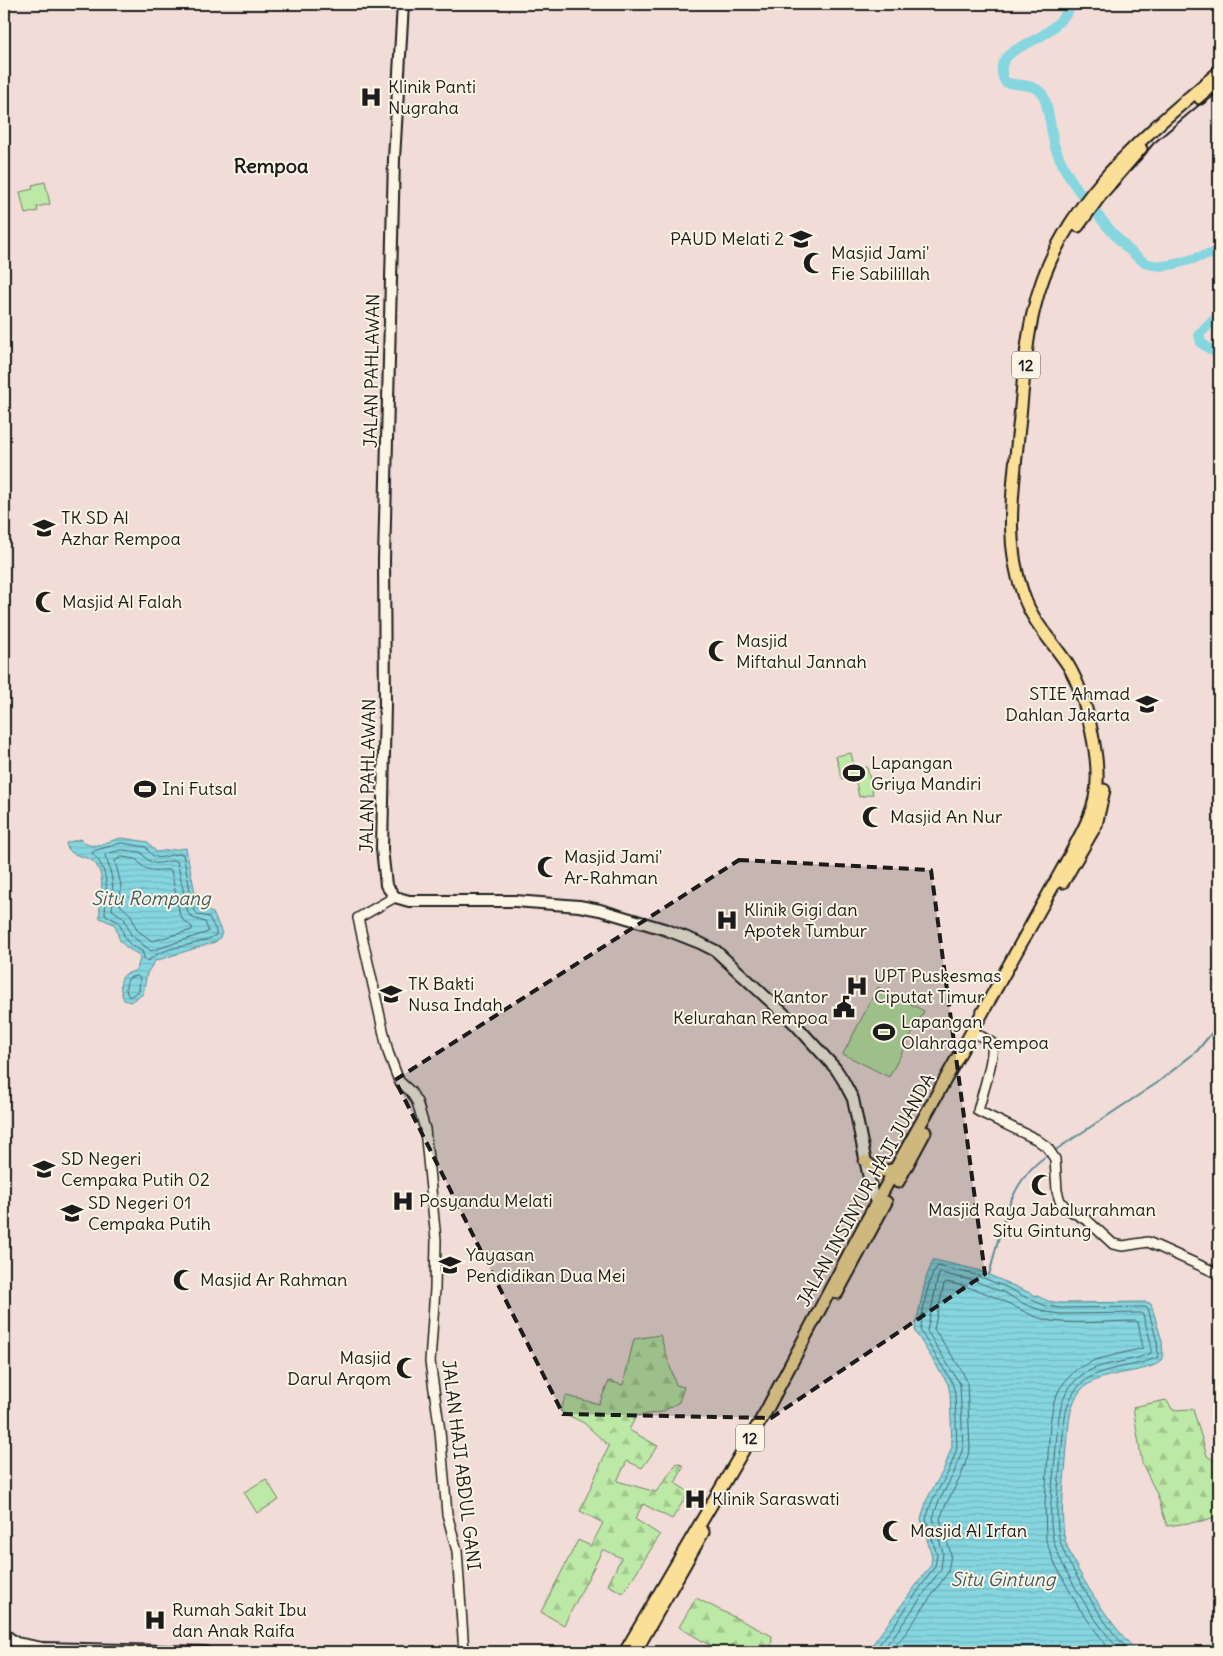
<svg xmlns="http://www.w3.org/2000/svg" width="1223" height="1656" font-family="Delius,sans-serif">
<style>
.grass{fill:#bde9a6;stroke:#6c8261}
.forest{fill:url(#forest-firs);stroke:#6c8261}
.water{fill:url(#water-rules);stroke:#5c8c92}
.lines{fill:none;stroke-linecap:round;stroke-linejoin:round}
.shore{stroke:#46666a;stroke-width:1}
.stream{stroke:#5c8c92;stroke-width:2}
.river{stroke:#86d6e0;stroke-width:10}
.tertiary-casing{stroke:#1c1c1c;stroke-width:12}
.secondary-casing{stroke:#1c1c1c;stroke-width:14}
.trunk-casing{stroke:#1c1c1c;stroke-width:15}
.tertiary{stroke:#fcf5e5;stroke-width:9}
.secondary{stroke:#fcf5e5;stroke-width:10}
.trunk{stroke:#fbdf96;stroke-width:11}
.rail{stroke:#1c1c1c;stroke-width:2}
.marked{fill:#1c1c1c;fill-opacity:0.2;stroke:#1c1c1c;stroke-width:4;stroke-dasharray:10 6;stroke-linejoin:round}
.labels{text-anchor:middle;stroke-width:4;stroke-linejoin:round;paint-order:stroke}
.shield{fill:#fcf5e5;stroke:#5f5d58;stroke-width:1}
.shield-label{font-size:16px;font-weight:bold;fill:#1c1c1c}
.poi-label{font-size:18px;fill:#1c1c1c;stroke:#fcf5e5;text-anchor:start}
.street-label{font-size:18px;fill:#1c1c1c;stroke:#fcf5e5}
.water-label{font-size:19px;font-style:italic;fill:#415d61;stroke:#fcf5e5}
.quarter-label{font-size:20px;font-weight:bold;fill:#1c1c1c;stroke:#fcf5e5}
</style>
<defs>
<pattern id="forest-firs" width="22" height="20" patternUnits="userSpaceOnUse" patternTransform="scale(1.25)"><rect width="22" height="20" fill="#bde9a6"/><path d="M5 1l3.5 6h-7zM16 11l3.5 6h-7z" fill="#a2c78e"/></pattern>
<pattern id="water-rules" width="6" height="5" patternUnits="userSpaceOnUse" patternTransform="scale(1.25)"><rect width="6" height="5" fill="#86d6e0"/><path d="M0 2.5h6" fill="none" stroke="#73b7c0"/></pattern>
</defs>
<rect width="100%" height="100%" fill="#f1dcd8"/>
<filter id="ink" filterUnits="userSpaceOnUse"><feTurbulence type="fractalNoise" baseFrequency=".02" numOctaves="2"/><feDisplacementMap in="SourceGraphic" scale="10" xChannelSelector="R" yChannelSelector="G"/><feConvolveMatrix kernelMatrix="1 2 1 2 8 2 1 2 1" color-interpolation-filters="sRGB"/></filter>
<g filter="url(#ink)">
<!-- grass -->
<path class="grass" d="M45,182L50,204L37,207L38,211L25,214L20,192L33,189L32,185Z
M851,753L855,770L867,767L873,794L859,797L855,777L842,779L836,756Z
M878,987L924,1011L889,1077L843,1054Z
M266,1479L279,1500L257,1513L244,1492Z"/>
<!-- forest -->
<path class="forest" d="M660,1335L676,1385L684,1387L679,1402L662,1412L636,1416L629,1430L658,1446L642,1468L627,1461L617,1481L656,1492L677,1463L684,1466L675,1483L689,1492L672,1519L643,1504L635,1519L660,1535L623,1593L608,1585L621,1558L603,1549L564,1625L541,1612L578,1540L591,1546L603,1523L580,1511L609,1446L584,1423L560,1411L566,1396L599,1404L609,1381L623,1385L634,1339Z
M1166,1400L1173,1410L1193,1409L1207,1456L1219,1464V1516L1202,1521L1167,1526L1157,1494L1142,1463L1133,1407Z
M696,1598L772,1636L771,1652H721L679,1627Z"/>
<!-- water -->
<path class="water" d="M122,838L148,842L156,852L186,848L198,908L213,913L222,933L219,939L215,942L155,961L147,973L143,994L130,1002L124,1000C121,993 117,979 126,974C130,972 134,972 137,969L140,959L139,955C133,951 127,949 122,943C118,939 117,929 114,924L100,918C98,901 107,883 97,866C90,853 69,860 66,843L80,839C91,853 108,840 122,838Z
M933,1260H935L978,1270L1048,1301L1060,1303L1147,1302L1151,1304L1162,1341L1163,1359C1150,1375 1102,1369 1082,1389C1068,1404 1069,1428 1067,1447C1065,1476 1060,1507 1064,1535C1068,1562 1117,1636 1139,1652H867L931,1565L932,1556L921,1519L927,1499L944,1469L952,1446L950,1393L948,1384L916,1333L915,1328L926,1278Z"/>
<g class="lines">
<!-- shore -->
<path class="shore" d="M122,843L146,847C156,866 166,853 183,854L194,910L199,915L209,917L216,931V935C195,948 166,944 148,961L145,960L142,951L133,947L126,940L119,922L105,915C106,891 111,872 92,853L94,851Z
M122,850L141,852C154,871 160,860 177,861L188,913L193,918L205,922L208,930V932L151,951L131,935L124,918L112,910C114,891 113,873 105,856L106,854Z
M122,857L136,859C148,875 155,869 171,870L180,915L184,921L192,927V930L152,941L137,930L131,915L120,905L121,885L115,861Z
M137,976L140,978L139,991L129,997C125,991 125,984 129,978Z
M873,1652L894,1626L935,1566L937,1555L926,1519L932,1501L949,1471L957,1448L955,1393L952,1382L921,1332C920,1319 929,1273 938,1266L976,1275L1008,1288L1027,1298L1046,1306L1060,1308L1145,1307L1148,1308L1157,1342L1158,1357C1133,1369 1100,1365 1080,1385C1064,1400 1064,1425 1062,1446C1060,1475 1054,1508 1059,1537C1062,1551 1069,1563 1076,1575C1092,1602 1108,1631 1131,1652
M881,1652L899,1629L941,1569L943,1553L933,1518L938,1503L954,1473L963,1448L960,1384L927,1331L937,1281L939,1274L941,1273L975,1281L1005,1293L1024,1304L1046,1312L1060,1314L1141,1313L1143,1315L1151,1343V1353C1126,1365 1094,1360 1074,1382C1058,1399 1058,1425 1056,1447C1054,1475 1047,1511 1053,1539C1059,1566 1101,1633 1122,1652
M890,1652L905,1634L948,1572L951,1554L940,1519L945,1506L961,1476L970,1449L967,1382L961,1369L934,1329L944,1284L946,1282C965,1286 983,1291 1001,1300C1015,1306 1028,1315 1043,1319C1067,1326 1109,1321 1135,1321L1138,1322L1143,1348L1095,1360L1077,1369L1068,1378L1060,1388L1054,1402L1050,1423L1045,1502L1046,1541L1055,1564L1079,1608L1111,1652"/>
<!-- stream -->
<path class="stream" d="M1054,1151L1157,1083L1197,1051L1219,1024
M989,1275C1001,1232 1007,1181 1048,1155"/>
<!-- river -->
<path class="river" d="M1073,4C1066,16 1055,27 1043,35C1025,47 991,53 1005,82C1016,86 1031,83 1041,92C1048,99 1051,134 1055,147C1058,155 1062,164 1066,171C1076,190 1130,259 1149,264C1173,271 1196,254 1219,253
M1219,315L1199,334L1201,343L1219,355"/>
<!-- tertiary casing -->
<g class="tertiary-casing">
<path id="tertiary" d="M395,897L358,918L388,1052L399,1081L411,1092L417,1102L425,1129L436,1240L435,1289L430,1362L440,1431L447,1514L457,1551L464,1652
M977,1034L992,1043C995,1058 982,1094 978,1111L1036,1139L1047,1147L1055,1159L1057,1191L1060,1201L1066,1208L1088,1221L1113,1244L1123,1246L1148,1242L1219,1274"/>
</g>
<!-- secondary casing -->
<g class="secondary-casing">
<path id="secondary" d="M403,4L394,159L384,560L385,704L382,849L386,885L395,897L409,901H515L579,906L600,910L667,930L700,943L716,951L795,1024L836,1069L843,1080L853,1099L872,1193L879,1208
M4,1634L16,1643L42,1648L205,1652"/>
</g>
<!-- trunk casing -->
<g class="trunk-casing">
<path id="trunk" d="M1200,98L1219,83
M1078,226L1102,193L1141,149
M1063,882L1096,825L1104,790
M865,1161C876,1171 883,1174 897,1168
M898,1182L925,1132
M837,1293L886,1202
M625,1652L765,1413L867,1220L1068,859C1078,839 1090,820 1095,798C1103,764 1086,695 1068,665C1053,642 1032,622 1023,594C1004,541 1013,491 1018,436C1023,394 1024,350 1034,309C1058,204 1142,138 1219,72
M635,1652L703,1532"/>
</g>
<!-- tertiary -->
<use href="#tertiary" class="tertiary"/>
<!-- secondary -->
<use href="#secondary" class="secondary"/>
<!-- trunk -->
<use href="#trunk" class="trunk"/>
<!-- rail -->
<path class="rail" d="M1115,188L1154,143L1219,88"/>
</g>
</g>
<!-- marked area -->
<path class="marked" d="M739,860L931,870L985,1274L771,1418L563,1414L395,1080Z"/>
<!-- icons -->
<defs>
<g id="hospital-bare" transform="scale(1.725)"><path d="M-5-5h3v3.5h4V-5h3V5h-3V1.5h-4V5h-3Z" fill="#1c1c1c" stroke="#fcf5e5" stroke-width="2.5" paint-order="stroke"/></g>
<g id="school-bare" transform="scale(1.725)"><path d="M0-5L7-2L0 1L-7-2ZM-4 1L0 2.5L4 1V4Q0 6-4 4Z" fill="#1c1c1c" stroke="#fcf5e5" stroke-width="2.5" paint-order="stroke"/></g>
<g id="mosque-bare" transform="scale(1.725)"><path d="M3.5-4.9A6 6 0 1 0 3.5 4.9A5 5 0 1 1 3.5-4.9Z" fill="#1c1c1c" stroke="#fcf5e5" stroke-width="2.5" paint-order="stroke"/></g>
<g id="university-bare" transform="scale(1.725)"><path d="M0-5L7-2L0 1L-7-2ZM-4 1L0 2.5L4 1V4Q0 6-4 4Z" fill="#1c1c1c" stroke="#fcf5e5" stroke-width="2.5" paint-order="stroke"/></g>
<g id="stadium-bare" transform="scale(1.725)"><path d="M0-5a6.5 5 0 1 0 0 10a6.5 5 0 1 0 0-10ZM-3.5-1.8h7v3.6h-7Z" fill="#1c1c1c" stroke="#fcf5e5" stroke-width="2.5" paint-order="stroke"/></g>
<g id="civic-bare" transform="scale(1.725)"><path d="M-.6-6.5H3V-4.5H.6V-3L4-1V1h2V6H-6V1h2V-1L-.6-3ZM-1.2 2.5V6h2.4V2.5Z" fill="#1c1c1c" stroke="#fcf5e5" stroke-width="2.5" paint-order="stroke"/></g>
</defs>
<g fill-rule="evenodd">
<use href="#hospital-bare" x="371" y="97"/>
<use href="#school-bare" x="801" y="239"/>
<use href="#mosque-bare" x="814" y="263"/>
<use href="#school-bare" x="44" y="528"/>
<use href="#mosque-bare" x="46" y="602"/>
<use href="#mosque-bare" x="719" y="651"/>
<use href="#university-bare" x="1147" y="704"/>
<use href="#stadium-bare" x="854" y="773"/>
<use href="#stadium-bare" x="145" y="789"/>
<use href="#mosque-bare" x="873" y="817"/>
<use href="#mosque-bare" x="548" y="867"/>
<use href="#hospital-bare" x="727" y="920"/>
<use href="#hospital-bare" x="857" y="986"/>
<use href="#school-bare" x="391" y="994"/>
<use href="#civic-bare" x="844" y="1007"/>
<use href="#stadium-bare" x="884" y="1032"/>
<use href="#school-bare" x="44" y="1169"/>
<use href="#mosque-bare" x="1042" y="1185"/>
<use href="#hospital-bare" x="403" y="1201"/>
<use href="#school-bare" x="72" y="1213"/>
<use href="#school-bare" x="450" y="1265"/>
<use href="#mosque-bare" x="184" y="1280"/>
<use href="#mosque-bare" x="407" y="1368"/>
<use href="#hospital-bare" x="695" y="1499"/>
<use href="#mosque-bare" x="893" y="1531"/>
<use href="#hospital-bare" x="155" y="1620"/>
</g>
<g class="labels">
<!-- shield labels -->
<g class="shield">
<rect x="1012" y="351.5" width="28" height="27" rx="4"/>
<rect x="736" y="1424.5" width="28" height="27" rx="4"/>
</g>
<g class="shield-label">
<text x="1026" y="371">12</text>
<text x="750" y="1444">12</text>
</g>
<!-- poi labels -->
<g class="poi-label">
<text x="388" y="93">Klinik Panti<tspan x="388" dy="21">Nugraha</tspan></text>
<text x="784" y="245" text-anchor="end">PAUD Melati 2</text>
<text x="831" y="259">Masjid Jami'<tspan x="831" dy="21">Fie Sabilillah</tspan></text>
<text x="61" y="524">TK SD Al<tspan x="61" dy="21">Azhar Rempoa</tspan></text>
<text x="62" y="608">Masjid Al Falah</text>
<text x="736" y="647">Masjid<tspan x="736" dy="21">Miftahul Jannah</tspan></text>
<text x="1130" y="700" text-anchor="end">STIE Ahmad<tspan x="1130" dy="21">Dahlan Jakarta</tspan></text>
<text x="871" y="769">Lapangan<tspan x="871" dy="21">Griya Mandiri</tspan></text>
<text x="162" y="795">Ini Futsal</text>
<text x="890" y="823">Masjid An Nur</text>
<text x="564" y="863">Masjid Jami'<tspan x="564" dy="21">Ar-Rahman</tspan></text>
<text x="744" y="916">Klinik Gigi dan<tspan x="744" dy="21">Apotek Tumbur</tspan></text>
<text x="874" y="982">UPT Puskesmas<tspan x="874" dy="21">Ciputat Timur</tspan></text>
<text x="408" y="990">TK Bakti<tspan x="408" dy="21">Nusa Indah</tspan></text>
<text x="828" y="1003" text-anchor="end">Kantor<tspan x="828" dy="21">Kelurahan Rempoa</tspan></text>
<text x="901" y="1028">Lapangan<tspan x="901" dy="21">Olahraga Rempoa</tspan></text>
<text x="61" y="1165">SD Negeri<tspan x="61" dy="21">Cempaka Putih 02</tspan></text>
<text x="419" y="1207">Posyandu Melati</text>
<text x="88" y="1209">SD Negeri 01<tspan x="88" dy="21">Cempaka Putih</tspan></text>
<text x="1042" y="1216" text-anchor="middle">Masjid Raya Jabalurrahman<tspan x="1042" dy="21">Situ Gintung</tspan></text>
<text x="466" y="1261">Yayasan<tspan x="466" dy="21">Pendidikan Dua Mei</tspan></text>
<text x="200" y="1286">Masjid Ar Rahman</text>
<text x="391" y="1364" text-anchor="end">Masjid<tspan x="391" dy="21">Darul Arqom</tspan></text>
<text x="712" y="1505">Klinik Saraswati</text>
<text x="910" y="1537">Masjid Al Irfan</text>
<text x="172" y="1616">Rumah Sakit Ibu<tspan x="172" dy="21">dan Anak Raifa</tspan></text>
</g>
<!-- street labels -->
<g class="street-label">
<text transform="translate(372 371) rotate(-89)" y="6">JALAN PAHLAWAN</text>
<text transform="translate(368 776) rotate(-89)" y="6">JALAN PAHLAWAN</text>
<text transform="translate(866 1190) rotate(-61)" y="6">JALAN INSINYUR HAJI JUANDA</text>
<text transform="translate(461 1465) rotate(83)" y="6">JALAN HAJI ABDUL GANI</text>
</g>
<!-- water labels -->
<g class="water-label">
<text x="151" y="905">Situ Rompang</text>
<text x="1003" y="1586">Situ Gintung</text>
</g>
<!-- quarter labels -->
<g class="quarter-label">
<text x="271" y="173">Rempoa</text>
</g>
</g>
<!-- margin -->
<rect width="1223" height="1656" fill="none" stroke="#fcf5e5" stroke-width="20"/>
<rect x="10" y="10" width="1203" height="1636" fill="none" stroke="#1c1c1c" stroke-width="2" filter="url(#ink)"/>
</svg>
